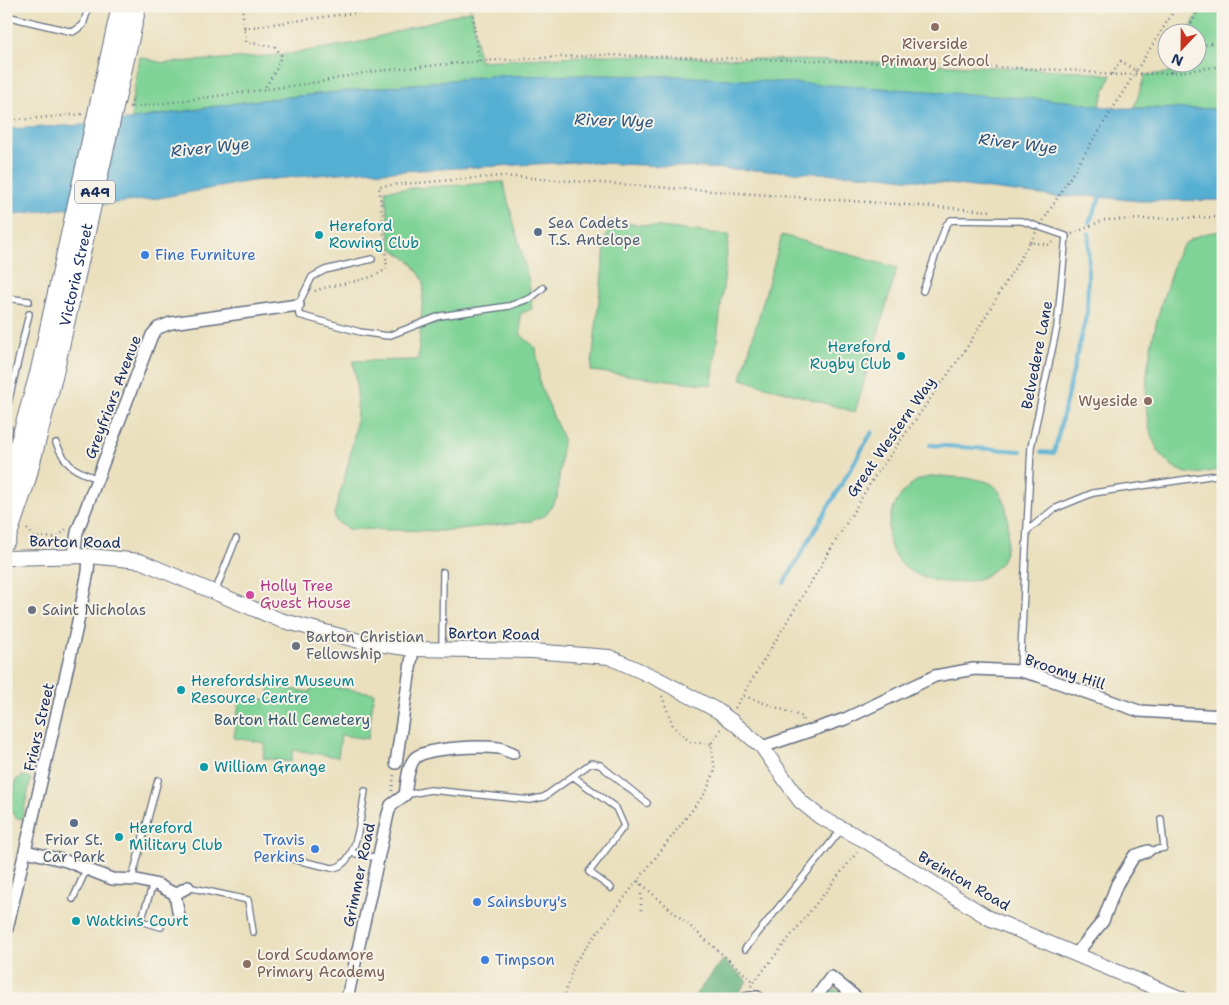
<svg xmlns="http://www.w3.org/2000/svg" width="1229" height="1005" font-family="'Shantell Sans',sans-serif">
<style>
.green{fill:#7fd396;stroke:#4d817a}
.forest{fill:#67b57f;stroke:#41726e}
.water{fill:#55afd3;stroke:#386f98}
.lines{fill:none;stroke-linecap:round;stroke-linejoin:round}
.stream{stroke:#55afd3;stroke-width:4}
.service-casing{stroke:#636d80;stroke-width:8}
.minor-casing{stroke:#636d80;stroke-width:14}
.tertiary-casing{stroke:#636d80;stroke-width:16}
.trunk-casing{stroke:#636d80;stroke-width:20}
.path{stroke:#636d80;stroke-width:2.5;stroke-dasharray:1 4;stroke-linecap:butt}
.service{stroke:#fff;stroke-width:5.5}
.minor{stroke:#fff;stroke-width:11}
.tertiary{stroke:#fff;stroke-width:14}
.trunk{stroke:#fff;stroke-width:18}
.tertiary-bridge-casing{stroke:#636d80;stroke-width:16;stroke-linecap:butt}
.trunk-bridge-casing{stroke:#636d80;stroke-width:20;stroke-linecap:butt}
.path-bridge{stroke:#636d80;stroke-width:2.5;stroke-dasharray:1 4;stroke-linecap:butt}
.tertiary-bridge{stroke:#fff;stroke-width:14}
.trunk-bridge{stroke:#fff;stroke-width:18}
.education-dot{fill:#8d6e63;stroke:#f7f3e8;stroke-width:2}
.service-dot{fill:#5c6f8a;stroke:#f7f3e8;stroke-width:2}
.culture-dot{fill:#0f9aa8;stroke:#f7f3e8;stroke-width:2}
.shop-dot{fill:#3f7fe0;stroke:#f7f3e8;stroke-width:2}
.hotel-dot{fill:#d1479c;stroke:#f7f3e8;stroke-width:2}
.worship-dot{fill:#6b7280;stroke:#f7f3e8;stroke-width:2}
.labels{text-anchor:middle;stroke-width:4;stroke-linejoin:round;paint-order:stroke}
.shield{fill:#f7f3e8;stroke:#5d6a87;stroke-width:1}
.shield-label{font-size:14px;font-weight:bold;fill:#1b2f5e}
.education-label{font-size:15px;fill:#785e54;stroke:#f7f3e8}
.service-label{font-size:15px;fill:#4e5e75;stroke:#f7f3e8;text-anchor:start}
.culture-label{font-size:15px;fill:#0d838f;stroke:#f7f3e8;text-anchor:start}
.shop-label{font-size:15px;fill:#366cbe;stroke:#f7f3e8;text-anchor:start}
.street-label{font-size:15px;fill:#1b2f5e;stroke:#f7f3e8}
.hotel-label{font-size:15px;fill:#b23c85;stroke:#f7f3e8;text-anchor:start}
.worship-label{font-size:15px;fill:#5b616d;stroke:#f7f3e8;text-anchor:start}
.park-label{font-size:15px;fill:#34586c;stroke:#f7f3e8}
.water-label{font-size:16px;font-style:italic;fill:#2c5581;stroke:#f7f3e8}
</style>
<rect width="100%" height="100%" fill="#f7f3e8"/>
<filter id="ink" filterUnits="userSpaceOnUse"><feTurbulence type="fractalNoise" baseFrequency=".02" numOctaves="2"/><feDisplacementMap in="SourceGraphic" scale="10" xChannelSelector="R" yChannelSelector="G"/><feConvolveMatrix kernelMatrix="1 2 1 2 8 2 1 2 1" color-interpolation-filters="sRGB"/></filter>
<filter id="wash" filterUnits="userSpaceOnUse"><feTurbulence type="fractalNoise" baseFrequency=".0096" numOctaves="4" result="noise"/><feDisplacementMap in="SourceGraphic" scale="20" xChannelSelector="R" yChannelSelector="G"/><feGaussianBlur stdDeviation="1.12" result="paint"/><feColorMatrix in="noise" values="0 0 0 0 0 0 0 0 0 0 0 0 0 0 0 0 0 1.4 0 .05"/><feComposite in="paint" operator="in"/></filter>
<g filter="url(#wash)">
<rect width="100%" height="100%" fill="#eae0be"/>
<!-- green -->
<path class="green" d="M1201,6H1213L1223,12V109L1134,108L1145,75L1170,73L1175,63L1196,62V32H1189Z
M472,10L479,61L603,55L909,63L1081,71L1111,75L1099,106L1066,101L675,76H490L251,101L132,119L131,107L140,57L163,63L281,55L356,43Z
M503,182L529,281L532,309L520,314L521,335L536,348L540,385L563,439L557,498L546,515L532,521L442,531L348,529L336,521L334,514C349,461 365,416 353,361L418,360L424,281L411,262L391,248L385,190Z
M608,221L729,235L712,385L591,371Z
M1223,231V469C1211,471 1193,477 1181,471C1122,444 1152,330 1168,283C1172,271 1175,254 1184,245C1193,235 1210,232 1223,231Z
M782,235L897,268L855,412L741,379Z
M941,476C956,478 976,477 990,483C1012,494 1012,545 1000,563C994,571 985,577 975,580C927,591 870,564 894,507C898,498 906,487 915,482C923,477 932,477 941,476Z
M312,684L374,693L368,739L341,735L338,757L293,750L291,762L263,758L265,743L234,738L240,696L268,700L270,686L310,692Z
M23,776L31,778L22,819L16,818L10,809L16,780Z
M836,990L851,999H823L829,991Z"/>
<!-- forest -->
<path class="forest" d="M723,960L747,981L734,999H692Z"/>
<!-- water -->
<path class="water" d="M599,75L675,76L897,89L1066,101L1113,108L1223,109V200L1140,201L1089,196L1058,197L881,176L576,162L380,172L372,170L252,181L153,199L6,215V129L102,124L251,101L490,76Z"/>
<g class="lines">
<!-- stream -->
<path class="stream" d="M1089,223L1102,193
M930,445L1021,451
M1041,452L1054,453L1087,312L1089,233
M784,583L872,432"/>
</g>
</g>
<g filter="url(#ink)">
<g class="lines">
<!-- service casing -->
<g class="service-casing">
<path id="service" d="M6,16L73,32L83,25L89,6
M372,259L325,270L312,277L298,305L299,315L360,332L388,336L440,316L509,306L531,298L543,288
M923,291L946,225L951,220L1022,221L1066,236L1057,327L1031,447L1020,671
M6,298L29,301
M6,412L29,314
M6,426L9,428L6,440
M56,443C67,467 73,470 98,479
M1028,530L1054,509L1093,493L1223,474
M215,592L236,539
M442,649L443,572
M574,777L616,808L624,826L589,872L611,888
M405,795L430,790L530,800L544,797L591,763L600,765L647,803
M1148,851L1164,848L1161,819
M352,853L378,858
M283,857L332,868C358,867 361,812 365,791
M132,879L158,780
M153,884L141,921L161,927
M188,887L248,900L253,932
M73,899L86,870
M745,949L841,830"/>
</g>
<!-- minor casing -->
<g class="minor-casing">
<path id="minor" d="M74,556L77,532L152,335L158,328L171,323L298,305
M762,747L845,719L935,676L974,669L1020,671L1039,676L1139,711L1223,716
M396,763L413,649
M26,851L66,861L112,879L137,880L158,885L175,894L179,916
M175,894L188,887
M6,933L76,631L88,572L89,556
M1076,954L1103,921L1117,884L1134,856L1148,851
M347,999L388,814L391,805L405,795C407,784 407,767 415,758C427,747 482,746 499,748C504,749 509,752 513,753
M745,999L757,997L760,999
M815,999L831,977L858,999"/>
</g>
<!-- tertiary casing -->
<g class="tertiary-casing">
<path id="tertiary" d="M6,558L89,556L140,561L280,620L363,642L413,649L532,651L609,657L656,678L718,711
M733,722L762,747L800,801L820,817L866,841L989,918L1182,999"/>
</g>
<!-- trunk casing -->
<g class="trunk-casing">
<path id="trunk" d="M6,491L39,374
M6,540L26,481L53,377"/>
</g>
<!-- path -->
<path class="path" d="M242,6L246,42L275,47L281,55L277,68L264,89
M1213,6L1223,12
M244,28L404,6
M1186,32L1201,6
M1196,48L1223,39
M479,61L472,10L487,6
M1168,62L1170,73
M1171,72L1180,62
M1112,74L1121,61L1136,71L1177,6
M131,107L133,97
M129,108L319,82L368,72L479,61L603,55L909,63L1081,71L1111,75L1170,73L1223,66
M6,121L84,114
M1072,234L1104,220L1223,217
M315,291C335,283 372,282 387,268L379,186L502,176L992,211
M27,529L35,538L58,537L66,529
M662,696L673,726L690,742L711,744
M744,696L803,717L802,723
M735,708L873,479L966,349L1030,242L1049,245L1056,241
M392,791L394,774
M638,881L754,982
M641,884V912
M751,986L858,851
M563,999L575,962L706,792L715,770L711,744L721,729"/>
<!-- service -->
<use href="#service" class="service"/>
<!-- minor -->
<use href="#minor" class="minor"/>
<!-- tertiary -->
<use href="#tertiary" class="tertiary"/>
<!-- trunk -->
<use href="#trunk" class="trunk"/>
<!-- tertiary-bridge casing -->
<g class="tertiary-bridge-casing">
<path id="tertiary-bridge" d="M718,711L733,722"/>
</g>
<!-- trunk-bridge casing -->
<g class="trunk-bridge-casing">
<g id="trunk-bridge">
<path d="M39,374L121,6"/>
<path id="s1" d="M53,377L137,6"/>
</g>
</g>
<!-- path-bridge -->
<path class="path-bridge" d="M1030,242L1136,71"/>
<!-- tertiary-bridge -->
<use href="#tertiary-bridge" class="tertiary-bridge"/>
<!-- trunk-bridge -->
<use href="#trunk-bridge" class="trunk-bridge"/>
</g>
</g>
<!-- markers -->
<g class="education-dot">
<circle cx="935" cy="27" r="5"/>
<circle cx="1148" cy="401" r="5"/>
<circle cx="247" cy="964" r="5"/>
</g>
<g class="service-dot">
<circle cx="538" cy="232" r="5"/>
<circle cx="74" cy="823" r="5"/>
</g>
<g class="culture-dot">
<circle cx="319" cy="235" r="5"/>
<circle cx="901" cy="356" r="5"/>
<circle cx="181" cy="690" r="5"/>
<circle cx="204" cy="767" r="5"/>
<circle cx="119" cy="837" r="5"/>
<circle cx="76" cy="921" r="5"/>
</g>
<g class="shop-dot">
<circle cx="145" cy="255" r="5"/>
<circle cx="315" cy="849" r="5"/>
<circle cx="477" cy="902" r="5"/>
<circle cx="485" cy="960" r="5"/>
</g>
<circle class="hotel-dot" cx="250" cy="595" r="5"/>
<g class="worship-dot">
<circle cx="32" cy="610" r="5"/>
<circle cx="296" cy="646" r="5"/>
</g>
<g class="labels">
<!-- shield labels -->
<rect class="shield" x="75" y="180.5" width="40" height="23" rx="4"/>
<g class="shield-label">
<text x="95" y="197">A49</text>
</g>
<!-- education labels -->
<g class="education-label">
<text x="935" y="49">Riverside<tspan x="935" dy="17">Primary School</tspan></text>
<text x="1138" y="406" text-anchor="end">Wyeside</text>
<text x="257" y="960" text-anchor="start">Lord Scudamore<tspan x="257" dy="17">Primary Academy</tspan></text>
</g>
<!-- service labels -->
<g class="service-label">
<text x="548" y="228">Sea Cadets<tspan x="548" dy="17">T.S. Antelope</tspan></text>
<text x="74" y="845" text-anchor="middle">Friar St.<tspan x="74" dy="17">Car Park</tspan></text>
</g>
<!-- culture labels -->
<g class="culture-label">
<text x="329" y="231">Hereford<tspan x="329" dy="17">Rowing Club</tspan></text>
<text x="891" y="352" text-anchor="end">Hereford<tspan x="891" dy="17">Rugby Club</tspan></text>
<text x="191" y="686">Herefordshire Museum<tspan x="191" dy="17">Resource Centre</tspan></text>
<text x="214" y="772">William Grange</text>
<text x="129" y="833">Hereford<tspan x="129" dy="17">Military Club</tspan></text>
<text x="86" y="926">Watkins Court</text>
</g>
<!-- shop labels -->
<g class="shop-label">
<text x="155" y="260">Fine Furniture</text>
<text x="305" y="845" text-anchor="end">Travis<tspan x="305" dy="17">Perkins</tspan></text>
<text x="487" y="907">Sainsbury's</text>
<text x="495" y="965">Timpson</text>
</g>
<!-- street labels -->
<g class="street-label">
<text dy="5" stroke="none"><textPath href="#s1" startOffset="105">Victoria Street</textPath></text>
<text transform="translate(1037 355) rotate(-79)" y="5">Belvedere Lane</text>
<text transform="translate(113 397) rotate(-69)" y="5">Greyfriars Avenue</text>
<text transform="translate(891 437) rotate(-55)" y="5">Great Western Way</text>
<text transform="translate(75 542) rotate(1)" y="5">Barton Road</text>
<text transform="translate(494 634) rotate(1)" y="5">Barton Road</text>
<text transform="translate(1065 672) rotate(18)" y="5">Broomy Hill</text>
<text transform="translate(39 727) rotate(-77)" y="5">Friars Street</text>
<text transform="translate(359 875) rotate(-78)" y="5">Grimmer Road</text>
<text transform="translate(964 881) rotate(30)" y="5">Breinton Road</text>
</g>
<!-- hotel labels -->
<g class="hotel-label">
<text x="260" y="591">Holly Tree<tspan x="260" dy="17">Guest House</tspan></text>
</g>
<!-- worship labels -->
<g class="worship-label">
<text x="42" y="615">Saint Nicholas</text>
<text x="306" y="642">Barton Christian<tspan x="306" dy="17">Fellowship</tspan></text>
</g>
<!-- park labels -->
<g class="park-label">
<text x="292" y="725">Barton Hall Cemetery</text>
</g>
<!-- water labels -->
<g class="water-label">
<text transform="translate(614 120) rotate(2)" y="6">River Wye</text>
<text transform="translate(1018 143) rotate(7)" y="6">River Wye</text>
<text transform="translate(210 147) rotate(-6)" y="6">River Wye</text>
</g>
</g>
<!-- margin -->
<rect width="1229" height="1005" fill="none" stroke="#f7f3e8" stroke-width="25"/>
<!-- north arrow -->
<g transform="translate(1182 48) rotate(202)"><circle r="24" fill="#f7f3e8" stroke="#9fa5b1"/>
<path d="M0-4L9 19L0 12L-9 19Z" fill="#c8321e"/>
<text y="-8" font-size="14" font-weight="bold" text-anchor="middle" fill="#1b2f5e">N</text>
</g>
</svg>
